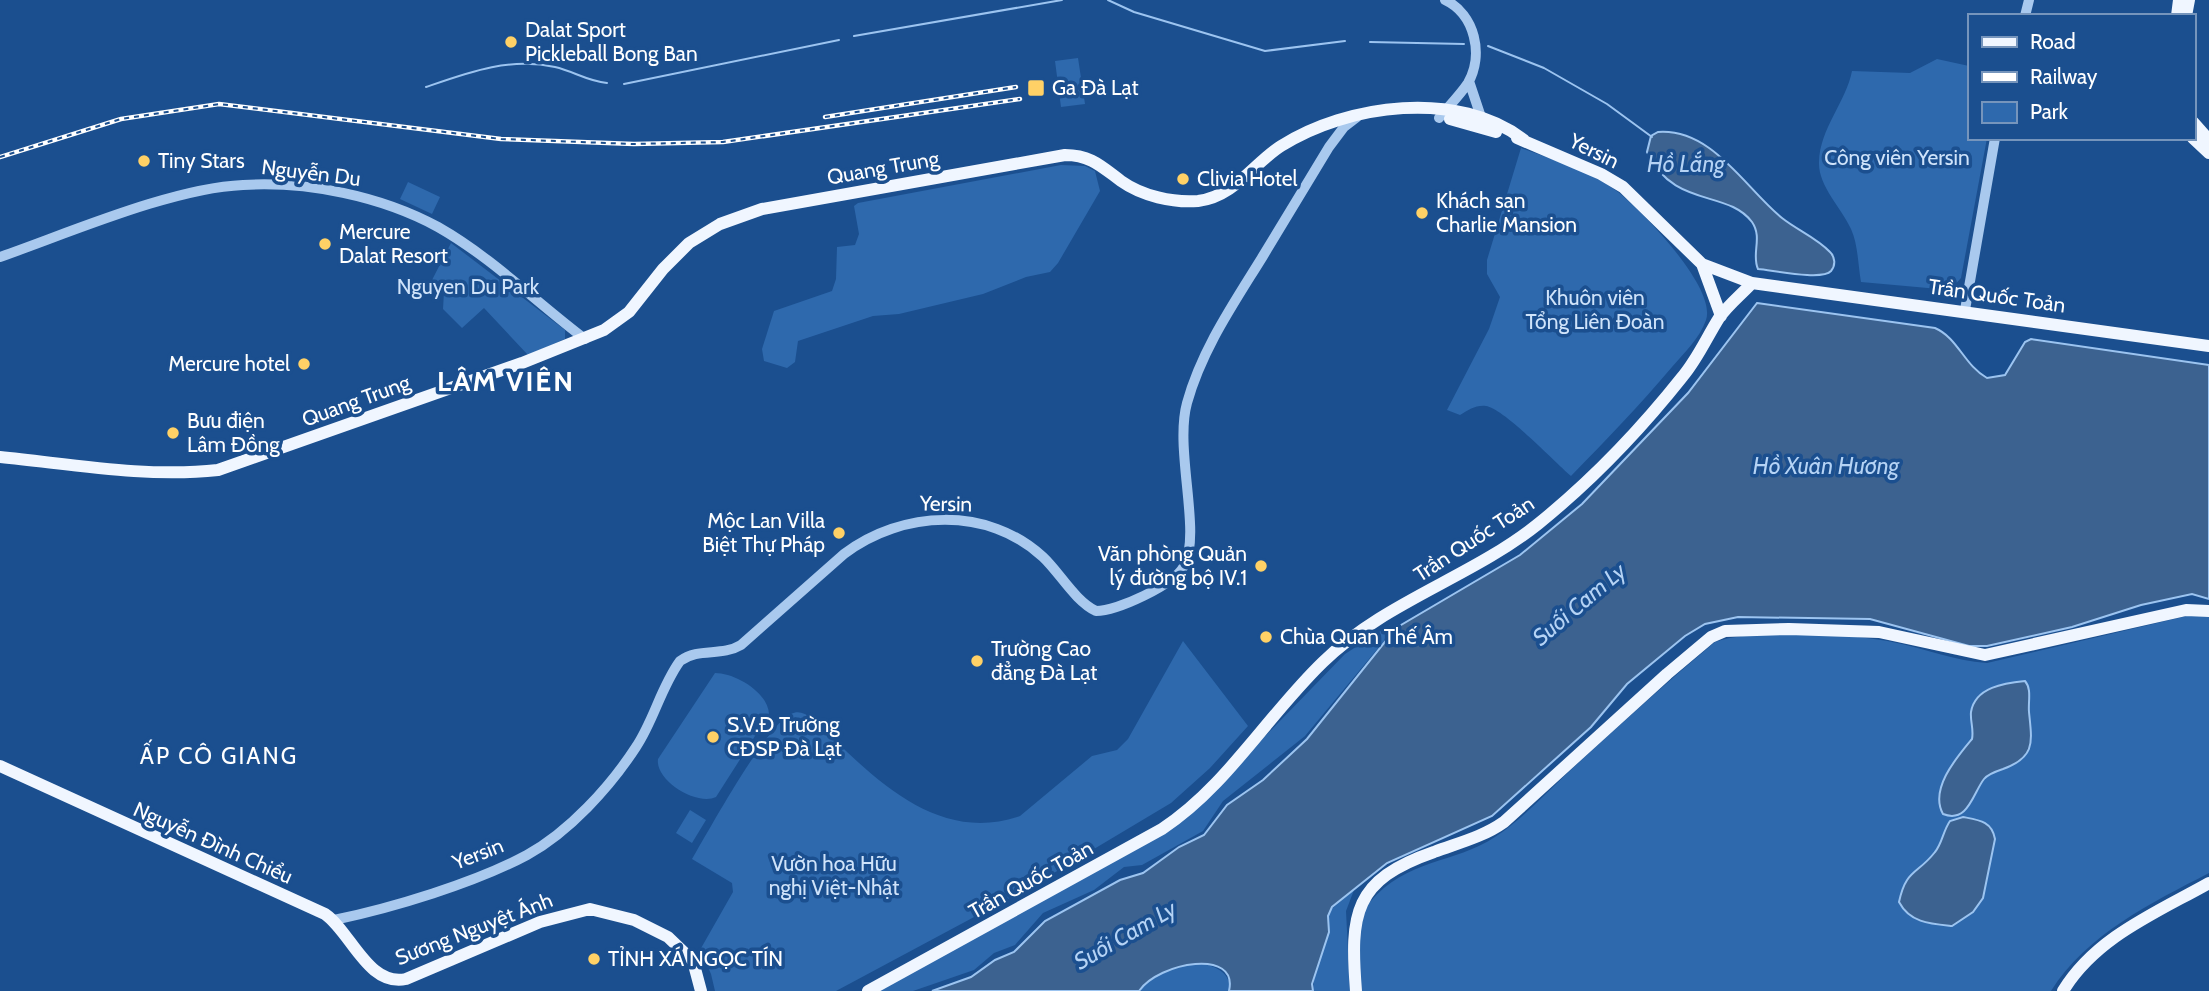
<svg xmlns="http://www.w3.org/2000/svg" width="2209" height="991" font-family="Cabin,sans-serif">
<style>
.green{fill:#2e69ad}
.water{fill:#3c6290;stroke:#9cc4f0;stroke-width:2}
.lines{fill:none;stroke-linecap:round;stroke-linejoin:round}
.stream{stroke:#9cc4f0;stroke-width:2}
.minor{stroke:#a9c9ee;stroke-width:10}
.major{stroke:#f0f6ff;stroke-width:12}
.rail-casing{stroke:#fff;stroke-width:4.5}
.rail{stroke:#1b4f8f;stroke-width:2;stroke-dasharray:5;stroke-linecap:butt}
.poi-dot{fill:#ffd166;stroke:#1b4f8f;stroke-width:2.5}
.labels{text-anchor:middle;stroke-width:7;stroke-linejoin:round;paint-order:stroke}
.poi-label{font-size:21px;fill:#fff;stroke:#1b4f8f;text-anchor:start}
.street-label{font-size:21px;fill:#fff;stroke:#1b4f8f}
.park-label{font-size:21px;fill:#cfe3fa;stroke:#1b4f8f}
.water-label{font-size:23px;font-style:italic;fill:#b5d3f5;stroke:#1b4f8f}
.neighbourhood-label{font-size:23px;letter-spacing:2px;fill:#fff;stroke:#1b4f8f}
.district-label{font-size:28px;font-weight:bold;letter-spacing:2px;fill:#fff;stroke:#1b4f8f}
</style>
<rect width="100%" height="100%" fill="#1b4f8f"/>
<!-- green -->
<path class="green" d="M1078,58L1085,104L1061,107L1055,61Z
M1937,59L1969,66V138H1987L1961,278L1950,290L1861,282C1858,265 1858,244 1851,229C1841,207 1818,186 1819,162C1820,128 1846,102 1852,71L1910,73Z
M1521,148C1553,160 1590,171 1618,192C1642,211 1717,288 1706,320C1700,338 1684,353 1672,367C1640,405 1606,440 1571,476C1555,462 1503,408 1486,406C1475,405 1469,410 1460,415L1447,410L1489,329L1500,297L1487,274V260Z
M1061,165L1085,166L1095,171L1100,191L1058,263L1050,272L1026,277L983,294L899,314L873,316L798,341L795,362L787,368L764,361L762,349L774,311L832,291L836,279L837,247L855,245L859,234L854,206L858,203Z
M408,182L440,197L432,214L400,199Z
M451,243L565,330V339L528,355L484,308L462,328L443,309L444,292L431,282Z
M2191,615L2209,617V873C2151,903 2087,934 2051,991H1361C1359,965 1352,924 1369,903C1407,858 1454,864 1495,837C1525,817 1549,790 1575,766C1621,724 1667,682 1715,642C1750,628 1853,634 1892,642C1924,648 1954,661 1987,663Z
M1390,625L1384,641L1305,736L1223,801L1203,831L1142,865L1124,867L1094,890L1043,913L1015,945L994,953L974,970L913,991H874L1206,797L1345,654Z
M1183,641L1248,726L1210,768L1171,803L1032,886L836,991H715L711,974L700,950L733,892L732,883L692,859C708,832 767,724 791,714C799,710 805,714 812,718C868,772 934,846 1020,816L1092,756L1117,750L1128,739Z
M715,673C735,673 768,692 769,714L716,797C697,806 655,781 658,759Z
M690,810L706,820L692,843L676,833Z
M1354,890L1346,911L1350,991H1313L1315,971L1329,932L1328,912Z
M1200,962C1215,967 1232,972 1229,991H1139C1152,972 1177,964 1200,962Z"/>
<!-- water -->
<path class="water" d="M1658,132C1712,128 1745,188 1782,218C1797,230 1817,238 1830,252C1835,257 1836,265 1831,271C1822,281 1772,270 1758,269C1751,254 1763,238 1752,222C1727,189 1674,209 1647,152L1651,136Z
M1757,303L1935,328C1958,338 1964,365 1987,378L2005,375L2025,342L2031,339L2209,365V599L2192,594L2141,605L2072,627L1987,646H1969L1870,619L1738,617L1705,624L1685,636L1627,684L1591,727L1492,816L1387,863L1332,907L1328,916L1329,932L1312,984L1313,991H1229C1239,948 1159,962 1139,991H932L971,977L995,960L1014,952L1045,921L1120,880L1143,873L1179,847L1204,835L1227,805L1263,780L1307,739L1396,628L1520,555L1582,504L1688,393Z
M2025,681C2032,689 2028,702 2029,712C2032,742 2036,757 2003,769C1997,771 1988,774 1984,779C1973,793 1968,824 1943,814C1929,789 1957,757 1972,739C1974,729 1970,721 1971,712C1975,687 2005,683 2025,681Z
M1963,817C1979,820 1992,821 1995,839L1983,898L1973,912L1952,926C1931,924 1910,923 1899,902C1906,869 1917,875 1935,852C1942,844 1943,831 1950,821Z"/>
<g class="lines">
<!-- stream -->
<path class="stream" d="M1108,0L1134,12L1265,51L1345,41
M854,36L1062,0
M1370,42L1464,44
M1488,46L1544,68L1607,104L1652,137
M624,84L839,40
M426,87C469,72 509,57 555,67C573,71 587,81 607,83"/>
<!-- minor -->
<path class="minor" d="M2025,16L2029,0
M1469,81L1482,120
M1439,118C1448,107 1460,95 1468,83C1484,55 1475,14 1445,0
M0,257C69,233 172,188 243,185C307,181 381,196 438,227C491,257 536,302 585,339
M1965,310L1995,138
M334,920C392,908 475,883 527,855C569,832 610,787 636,747C654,720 661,687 680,661C699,647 721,657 741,645L844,554C902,510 988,506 1043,557C1060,573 1075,601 1096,611C1117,611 1174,585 1184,566C1202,533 1174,450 1187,403C1202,349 1234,303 1263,256C1285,220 1307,183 1329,147L1344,127L1357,117"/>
<!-- major -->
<path class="major" d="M2177,16L2179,0
M2186,16L2189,0
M1450,119L1496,132
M2193,122L2209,140
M1517,138L1601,174L1623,187L1702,264L1752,283
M2193,138L2209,153
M1702,264L1721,316
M0,457C71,464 146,478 218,470L522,363L604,330L629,312L663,269L689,243L720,224L762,209L1065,155C1091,155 1102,167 1121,181C1142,196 1173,203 1198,201C1234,197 1254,163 1281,146C1347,104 1459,89 1524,140
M0,766L325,914C351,932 368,987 406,979L540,922L590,909L634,920L668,937L693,961L701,991
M868,991L1162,829C1227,786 1267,716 1323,662C1384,602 1472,577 1538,524C1590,482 1641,429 1683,376C1698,358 1707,337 1719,318C1728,305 1742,294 1752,283L2209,346
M1356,991C1350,914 1353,880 1434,852C1458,843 1483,837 1504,822L1667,674L1711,637L1725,631L1789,629L1879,632L1985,655L2186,610L2209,611
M2063,991C2096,937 2156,913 2209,883"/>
<!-- rail casing -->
<g class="rail-casing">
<path id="rail" d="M825,117L1016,87
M0,157L121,119L219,104L501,139L634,144L723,142L1020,99"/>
</g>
<!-- rail -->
<use href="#rail" class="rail"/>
</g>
<!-- markers -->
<g class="poi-dot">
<circle cx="511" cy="42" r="7"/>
<rect x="1027" y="79" width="18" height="18" rx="3.5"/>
<circle cx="144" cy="161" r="7"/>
<circle cx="1183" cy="179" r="7"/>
<circle cx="1422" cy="213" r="7"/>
<circle cx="325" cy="244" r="7"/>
<circle cx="304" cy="364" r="7"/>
<circle cx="173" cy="433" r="7"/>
<circle cx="839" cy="533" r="7"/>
<circle cx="1261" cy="566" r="7"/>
<circle cx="1266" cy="637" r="7"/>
<circle cx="977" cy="661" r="7"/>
<circle cx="713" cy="737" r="7"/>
<circle cx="594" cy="959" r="7"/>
</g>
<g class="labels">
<!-- poi labels -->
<g class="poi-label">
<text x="525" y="37">Dalat Sport<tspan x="525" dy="24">Pickleball Bong Ban</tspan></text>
<text x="1052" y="95">Ga Đà Lạt</text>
<text x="158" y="168">Tiny Stars</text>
<text x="1197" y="186">Clivia Hotel</text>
<text x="1436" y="208">Khách sạn<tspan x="1436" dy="24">Charlie Mansion</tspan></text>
<text x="339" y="239">Mercure<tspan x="339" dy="24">Dalat Resort</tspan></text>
<text x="290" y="371" text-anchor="end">Mercure hotel</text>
<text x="187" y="428">Bưu điện<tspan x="187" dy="24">Lâm Đồng</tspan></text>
<text x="825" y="528" text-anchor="end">Mộc Lan Villa<tspan x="825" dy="24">Biệt Thự Pháp</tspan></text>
<text x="1247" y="561" text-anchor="end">Văn phòng Quản<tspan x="1247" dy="24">lý đường bộ IV.1</tspan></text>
<text x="1280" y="644">Chùa Quan Thế Âm</text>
<text x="991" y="656">Trường Cao<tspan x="991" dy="24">đẳng Đà Lạt</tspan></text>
<text x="727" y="732">S.V.Đ Trường<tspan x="727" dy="24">CĐSP Đà Lạt</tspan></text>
<text x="608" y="966">TỈNH XÁ NGỌC TÍN</text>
</g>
<!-- street labels -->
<g class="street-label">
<text transform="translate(1594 151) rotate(26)" y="7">Yersin</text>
<text transform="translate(883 168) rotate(-10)" y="7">Quang Trung</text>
<text transform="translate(311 173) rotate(7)" y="7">Nguyễn Du</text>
<text transform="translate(1997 296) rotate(8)" y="7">Trần Quốc Toản</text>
<text transform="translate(356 401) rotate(-20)" y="7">Quang Trung</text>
<text transform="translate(946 504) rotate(1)" y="7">Yersin</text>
<text transform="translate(1474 539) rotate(-33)" y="7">Trần Quốc Toản</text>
<text transform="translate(213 843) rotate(24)" y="7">Nguyễn Đình Chiểu</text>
<text transform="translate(478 854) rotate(-21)" y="7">Yersin</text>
<text transform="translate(1031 880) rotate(-29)" y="7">Trần Quốc Toản</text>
<text transform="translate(474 929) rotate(-21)" y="7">Sương Nguyệt Ánh</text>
</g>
<!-- park labels -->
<g class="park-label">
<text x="1897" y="165">Công viên Yersin</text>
<text x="468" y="294">Nguyen Du Park</text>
<text x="1595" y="305">Khuôn viên<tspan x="1595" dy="24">Tổng Liên Đoàn</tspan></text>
<text x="834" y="871">Vườn hoa Hữu<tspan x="834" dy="24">nghị Việt-Nhật</tspan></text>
</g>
<!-- water labels -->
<g class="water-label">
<text x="1686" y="172">Hồ Lắng</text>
<text x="1826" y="474">Hồ Xuân Hương</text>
<text transform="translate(1579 604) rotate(-40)" y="8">Suối Cam Ly</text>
<text transform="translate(1125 935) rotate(-30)" y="8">Suối Cam Ly</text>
</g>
<!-- neighbourhood labels -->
<g class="neighbourhood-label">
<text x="219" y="764">ẤP CÔ GIANG</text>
</g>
<!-- district labels -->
<g class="district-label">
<text x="506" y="391">LÂM VIÊN</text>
</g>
</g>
<!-- legend -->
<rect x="1968" y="14" width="228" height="126" fill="#1b4f8f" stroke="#7695bc" stroke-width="2"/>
<rect x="1982" y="37" width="35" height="10" fill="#f0f6ff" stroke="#7695bc" stroke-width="2"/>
<text x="2030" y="49" font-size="21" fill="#ffffff">Road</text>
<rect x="1982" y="72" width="35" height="10" fill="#ffffff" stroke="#7695bc" stroke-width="2"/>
<text x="2030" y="84" font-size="21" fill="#ffffff">Railway</text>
<rect x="1982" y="102" width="35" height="21" fill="#2e69ad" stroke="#7695bc" stroke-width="2"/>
<text x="2030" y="119" font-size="21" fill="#ffffff">Park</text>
</svg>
